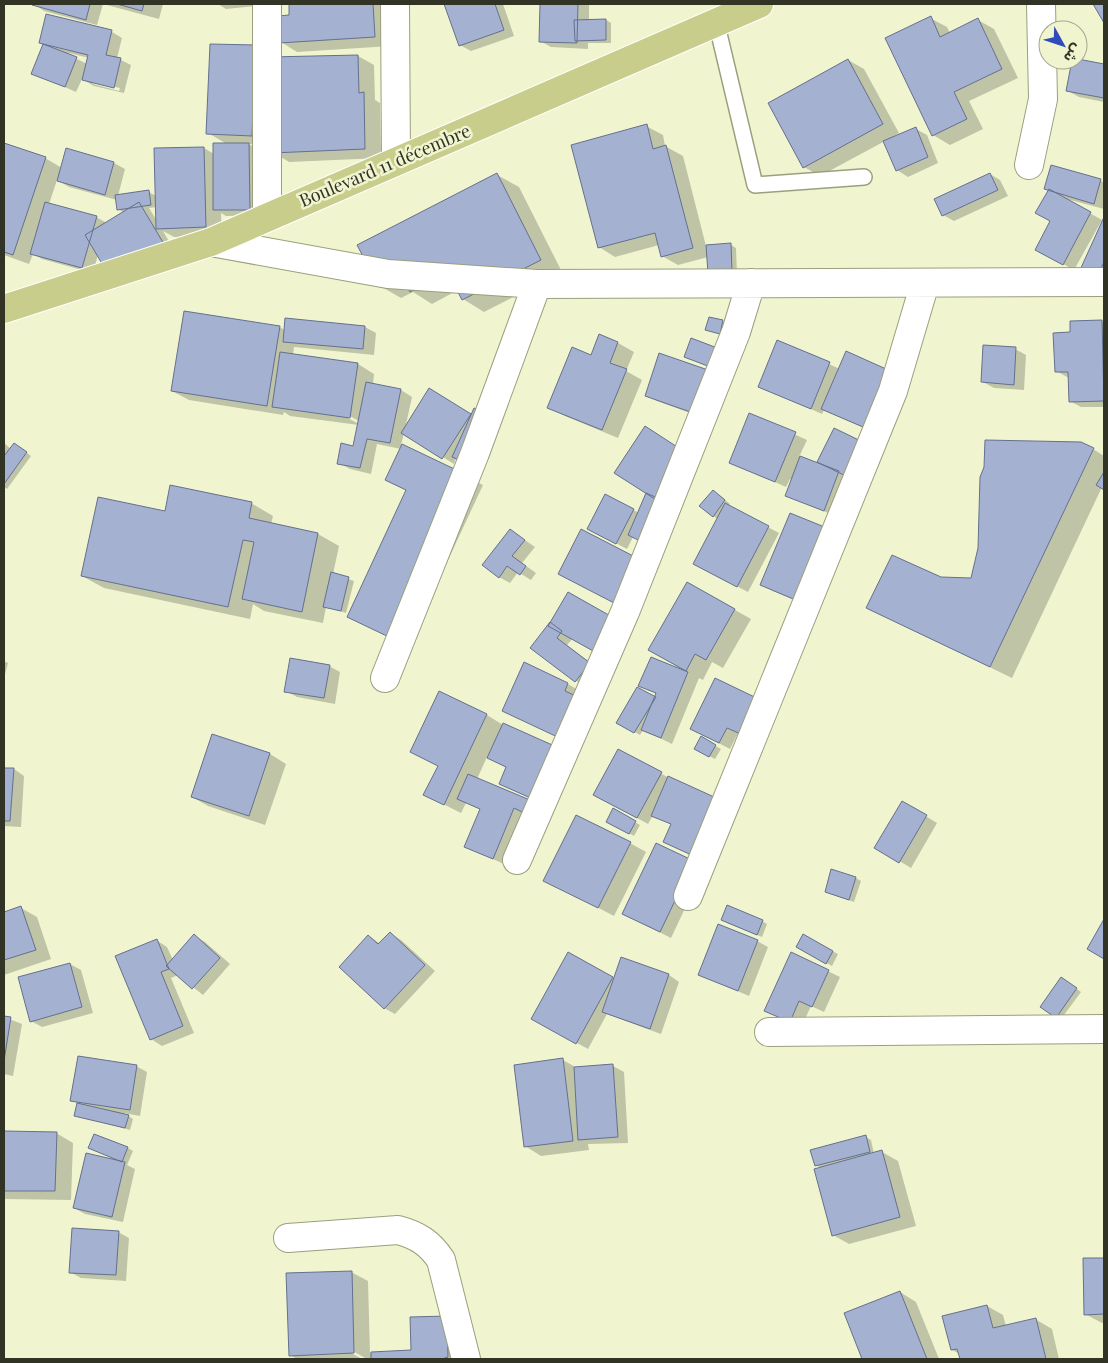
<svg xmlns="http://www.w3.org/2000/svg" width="1108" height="1363" font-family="'Playfair Display','Noto Sans Arabic',serif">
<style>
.shadow{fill:#0003;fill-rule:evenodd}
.building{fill:#a4b1d1;stroke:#64708e}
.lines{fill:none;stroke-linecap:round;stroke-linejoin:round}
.service-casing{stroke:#9b9f7d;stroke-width:18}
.minor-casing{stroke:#9b9f7d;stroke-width:30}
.primary-casing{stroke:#fff;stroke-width:30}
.service{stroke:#fff;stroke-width:15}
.minor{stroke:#fff;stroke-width:28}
.primary{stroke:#c8cd8b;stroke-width:28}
.labels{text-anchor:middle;stroke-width:5;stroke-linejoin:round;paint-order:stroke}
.street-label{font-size:18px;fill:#313325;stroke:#f0f5d0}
</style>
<rect width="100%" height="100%" fill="#f0f5d0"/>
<!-- shadow -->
<path class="shadow" d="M34,4H163L159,19L103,4L97,25L44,11Z
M218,4H257V6L226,9Z
M290,4H388L391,46L297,52L281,42L290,16Z
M445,4H503L514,36L471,51L460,45Z
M541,4H589V21L606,20L611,23V43H588V49L551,47L540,41Z
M930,18L947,27L950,33L978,20L994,29L1018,78L969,101L983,129L950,145L933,135Z
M112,32L122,38L117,58L131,65L124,93L94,86L82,79L76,92L33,73L44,45L41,43ZM69,53L89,58L87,64L69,55ZM93,82L120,88L119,91L93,84Z
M358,56L374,65L375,100L380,103L381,158L289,162L273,152L268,145L249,144L260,150L261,215L226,216L221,213L222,236L174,237L163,231L174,250L98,255L93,273L42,259L33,254L29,264L4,255V144L45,158L62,168L67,150L114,163L125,169L118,196L149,192L156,196L204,148L214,154L227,144L208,133L271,58ZM57,180L69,187L117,200L118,209L124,213L107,223L96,217L49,204ZM157,207V221L149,208Z
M848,60L864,69L899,133L894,136V138L916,129L927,135L938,163L908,177L897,170L885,141L820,176L804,167Z
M1075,60L1104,65V102L1079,97L1068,91Z
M646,126L663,135L665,146L683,156L706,246L731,245L736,248L737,275L708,257L678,265L662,256L659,245L615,257L599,247Z
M990,174L1000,180L1008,196L954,221L943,215Z
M497,175L519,187L562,272L484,312L463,299L458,290L432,304L413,292L401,298L380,286Z
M1100,180L1104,183V213V209L1063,198L1102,220L1074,270L1036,249L1051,221L1050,191Z
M1104,220V281L1082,269Z
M722,321L728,324L725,336L707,330Z
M1102,321L1104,323V407H1081L1070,401L1069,378L1056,371L1071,333Z
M279,327L285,330L365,327L376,333L374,355L294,347L293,355L358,364L374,374L373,385L401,390L412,397L405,429L441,396L471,416L454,464L404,433L401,445L483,485L408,646L348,616L407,490L401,449L377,444L371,474L350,469L339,463L354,447L359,425L290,416L284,412L283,415L189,400L172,391ZM346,414L359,421V424L344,416Z
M778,342L840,369L882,436L824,410L822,414L759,386Z
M618,343L634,352L626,371L642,380L618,438L565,416L549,407L592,356Z
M1015,349L1026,355L1024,390L994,388L983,382Z
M660,355L707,419L657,401L646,395Z
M750,414L807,440L799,457L817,464L834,430L866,445L835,516L786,495L792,480L790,479L786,487L730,462Z
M4,443L11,449L19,447L31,456L7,489L4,487Z
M1093,449L1104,456V489L1102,487L1012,678L868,608L940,579H971L980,548Z
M699,461L633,537L627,549L600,535L606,495L639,513Z
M718,494L730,504L728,506L779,533L748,592L705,570L718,519L713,516Z
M251,503L273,516L271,524L318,534L339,546L333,574L354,581L346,613L326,607L323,623L264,611L253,604L250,619L104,588L82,576L166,513Z
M510,530L535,547L522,563L536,573L531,580L518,572L510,583L499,577Z
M687,583L751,619L723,668L712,662L703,680L699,678L672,744L643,730L640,735L617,722L655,699L657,694L640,686L651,658L689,674L650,650Z
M762,585L809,606L773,591Z
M551,623L573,638L567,645L600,670L586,688L531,648Z
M4,661L8,663L4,678Z
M329,666L340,672L335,704L297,697L286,691Z
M568,684L578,690L576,697L514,717Z
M768,705L779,711L763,745L738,733L730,749L691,729Z
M487,715L503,725L546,805L511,789L508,768L487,757L477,779L525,813L504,864L466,847L481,810L466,803L461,813L425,795L439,766L412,752Z
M213,735L270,754L286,764L265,825L208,806L192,797Z
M701,738L721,749L715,759L695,749Z
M619,750L669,778L709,863L664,842L672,825L653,815L648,824L606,801Z
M4,769H14L24,776L21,827L4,826Z
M903,802L937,823L911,868L876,847Z
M613,810L640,825L634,836L607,821Z
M630,843L646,852L614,916L545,880Z
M704,868L671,938L623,914Z
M856,878L861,881L854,902L826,892Z
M21,908L37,917L51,959L4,975V914Z
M762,921L767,924L762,937L727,923Z
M390,933L401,940L435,971L395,1014L384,1008L369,936L379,943Z
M194,936L205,942L230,964L203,995L178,975L171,978L194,1033L162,1046L151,1039L117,956L156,940L167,947L173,960Z
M803,936L838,954L832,966L798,947Z
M757,941L768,947L749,996L700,975Z
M568,954L615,980L669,975L679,982L661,1034L607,1014L588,1049L532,1018Z
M792,954L840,977L824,1012L811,1006L801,1028L766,1010Z
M70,964L81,970L93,1013L42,1027L31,1021Z
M1067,982L1081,992L1061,1019L1056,1017Z
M4,1017L22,1024L13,1076L4,1074Z
M563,1060L577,1068L613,1066L624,1072L628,1143L588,1144L589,1150L541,1156L525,1146Z
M136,1066L147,1072L140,1116L124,1113L133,1119L130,1130L75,1115L78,1104L72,1100Z
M4,1130L9,1132L56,1133L73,1143L71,1200L4,1199Z
M866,1137L871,1140L874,1154L882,1152L898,1161L916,1226L849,1244L833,1235L821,1168L816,1165Z
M90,1148H128L133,1151L127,1165L135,1169L123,1222L85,1214L74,1208L120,1161Z
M118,1232L129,1238L126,1281L81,1278L70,1272Z
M1104,1259V1323H1102L1085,1314V1260Z
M351,1272L368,1281L370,1353L412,1351L446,1317L458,1359H367L349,1349L348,1351L362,1359H297L290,1355Z
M900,1292L916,1302L939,1359H864L846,1314Z
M987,1306L1003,1315L1006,1326L1035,1319L1052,1329L1059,1359H961L960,1354L952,1350Z"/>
<!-- building -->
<path class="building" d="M32,4H90L86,20L32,5Z
M117,4H144L142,11Z
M289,4H373L375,37L279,43L278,16L289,15Z
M444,4H495L504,30L459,46Z
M540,4H578L577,43L539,42Z
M1093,4H1104V23Z
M46,14L112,30L106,55L121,58L114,88L82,80L88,55L39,43Z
M931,16L940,37L978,18L1002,69L954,92L967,119L932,136L885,38Z
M606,19V40L575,41L574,20Z
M43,44L77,57L65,87L31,74Z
M210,44L256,45L252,136L206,134Z
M358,55L359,93L364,92L365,149L272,153L269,57Z
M848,59L883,124L803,168L768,103Z
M1078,59L1104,64V98L1066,91L1072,60Z
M647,124L653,149L666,145L693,248L661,257L655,233L598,248L571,145Z
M916,127L928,157L896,171L883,141Z
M4,143L46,157L13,255L4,252Z
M213,143H249L250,210H213Z
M204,147L206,227L156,229L154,148Z
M66,148L114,162L105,195L57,181Z
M1051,165L1101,179L1094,204L1044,189Z
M497,173L541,260L462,300L448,273L410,292L401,275L379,287L357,245Z
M990,173L998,190L942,216L934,199Z
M1049,189L1091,212L1063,265L1035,250L1050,221L1035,213Z
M149,190L151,205L117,210L115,195Z
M45,202L97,216L82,268L30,254Z
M139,202L164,244L110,277L85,235Z
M1104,217V262L1097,277L1080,270Z
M731,243L732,273L708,274L706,245Z
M184,311L280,326L267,406L171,391Z
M709,317L723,320L720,334L705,330Z
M285,318L365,326L363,349L283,342Z
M1102,320L1104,401L1069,402L1068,372H1055L1053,333L1070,332V321Z
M599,334L618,342L610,363L627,369L602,430L547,408L572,347L591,355Z
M691,338L720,349L713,368L684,357Z
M777,340L830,362L811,409L758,387Z
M983,345L1016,347L1014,385L981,382Z
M846,351L895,373L870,430L821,409Z
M280,352L358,363L350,418L272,407Z
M659,353L711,371L696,414L645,396Z
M366,382L401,389L390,443L367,439L360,468L337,464L341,443L353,446Z
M429,388L471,414L442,459L401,433Z
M474,408L489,414L467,463L452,457Z
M749,413L796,432L775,482L729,463Z
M645,426L688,454L658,501L614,473Z
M834,428L867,444L850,478L817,462Z
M985,440L1081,442L1094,448L990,667L866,608L892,555L941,577L971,578L978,548L980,477L984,467Z
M14,443L27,452L4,484V456Z
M402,444L467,475L391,638L347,617L406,490L385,480Z
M800,456L839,471L824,511L785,496Z
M1104,472V490L1096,485Z
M170,485L252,502L249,518L318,533L302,612L242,599L254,542L243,540L228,607L81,576L98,497L165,511Z
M713,490L725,500L713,517L699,506Z
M646,493L660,499L642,542L628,535Z
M605,494L634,509L616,544L587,529Z
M725,503L769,526L737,587L693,564Z
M790,513L827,528L798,601L760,585Z
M510,529L525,540L512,556L526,566L520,575L507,566L499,578L482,565Z
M581,529L639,559L616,604L558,574Z
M331,572L349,577L341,611L323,607Z
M687,582L735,609L706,660L695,654L686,671L648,650Z
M568,592L614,618L595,652L548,626Z
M550,622L562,631L557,638L590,663L575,682L530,648Z
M651,657L688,672L661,738L641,730L656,693L638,686Z
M290,658L330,665L324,698L284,692Z
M524,662L568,683L565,691L585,700L566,741L502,711Z
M715,678L769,704L752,739L727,728L719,743L690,729Z
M637,687L656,697L634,733L616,723Z
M439,691L487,714L444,805L423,795L438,766L410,752Z
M503,723L559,748L535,800L499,784L506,767L487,758Z
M212,734L270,753L249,816L191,797Z
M701,736L716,745L709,757L694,749Z
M618,749L662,772L637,818L593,795Z
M4,768H14L10,821H4Z
M468,774L530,800L524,813L514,808L493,859L464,847L480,809L457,799Z
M668,776L723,801L698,858L663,842L671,824L651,816Z
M902,801L927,815L899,863L874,848Z
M613,808L636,821L629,834L606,822Z
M576,815L631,842L598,908L543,881Z
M656,843L694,861L660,932L622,914Z
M831,869L856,877L849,900L825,892Z
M727,905L763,920L757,935L721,920Z
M21,906L36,950L4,960V912Z
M1104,919V959L1087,949Z
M718,924L758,940L738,991L698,975Z
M390,932L425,965L384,1009L339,967L368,935L378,944Z
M194,934L220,958L192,989L166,966Z
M803,934L833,951L826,964L796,947Z
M157,939L169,969L161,972L183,1026L150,1040L115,956Z
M568,952L613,977L576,1044L531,1019Z
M791,952L829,970L812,1007L799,1001L790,1022L764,1011Z
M621,957L669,974L650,1029L602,1012Z
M70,963L82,1007L30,1022L18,977Z
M1061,977L1077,988L1056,1018L1040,1007Z
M4,1016L11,1017L4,1061Z
M78,1056L137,1065L130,1110L70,1101Z
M563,1058L573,1141L524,1147L514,1065Z
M613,1064L618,1137L578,1140L574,1067Z
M77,1103L129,1115L125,1128L74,1116Z
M4,1128V1131L57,1132L55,1191H4Z
M94,1134L128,1147L122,1162L88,1148Z
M866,1135L870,1152L815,1166L810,1150Z
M882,1150L900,1217L832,1236L814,1169Z
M86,1153L125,1162L112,1217L73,1208Z
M72,1228L119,1231L116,1275L69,1273Z
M1083,1258H1104V1314L1084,1315Z
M352,1271L354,1353L289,1356L286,1273Z
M900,1291L927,1359H862L844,1313Z
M987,1305L993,1328L1036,1318L1046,1359H960L957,1349L951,1350L942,1316Z
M447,1316L448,1357L442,1359H371V1352L411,1350L410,1317Z"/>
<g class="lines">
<!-- service casing -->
<g class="service-casing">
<path id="service" d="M716,21L755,185L864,177"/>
</g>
<!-- minor casing -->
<g class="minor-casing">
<path id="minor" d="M395,4L396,161
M1029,165L1043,99L1041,4
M267,217V4
M211,242L388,274L537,284L1104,282
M385,678L475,453L537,284
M517,860L625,612L736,332L751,283
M688,896L893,391L925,283
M769,1032L1104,1029
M288,1238L398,1230C417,1235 430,1243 441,1260L466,1359"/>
</g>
<!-- primary casing -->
<g class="primary-casing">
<path id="primary" d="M4,309L211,242L759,4"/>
</g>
<!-- service -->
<use href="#service" class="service"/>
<!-- minor -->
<use href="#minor" class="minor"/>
<!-- primary -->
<use href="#primary" class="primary"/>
</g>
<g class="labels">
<!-- street labels -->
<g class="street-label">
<text transform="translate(385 166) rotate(-23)" y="6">Boulevard 11 décembre</text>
</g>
</g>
<!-- border -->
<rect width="1108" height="1363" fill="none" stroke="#313325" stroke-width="10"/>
<!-- north arrow -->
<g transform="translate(1063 45) rotate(130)"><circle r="24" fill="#f0f5d0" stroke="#a4a78c"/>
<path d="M0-4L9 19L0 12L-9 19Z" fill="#2f4bbc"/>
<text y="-8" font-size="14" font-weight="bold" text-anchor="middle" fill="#313325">ش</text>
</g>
</svg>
